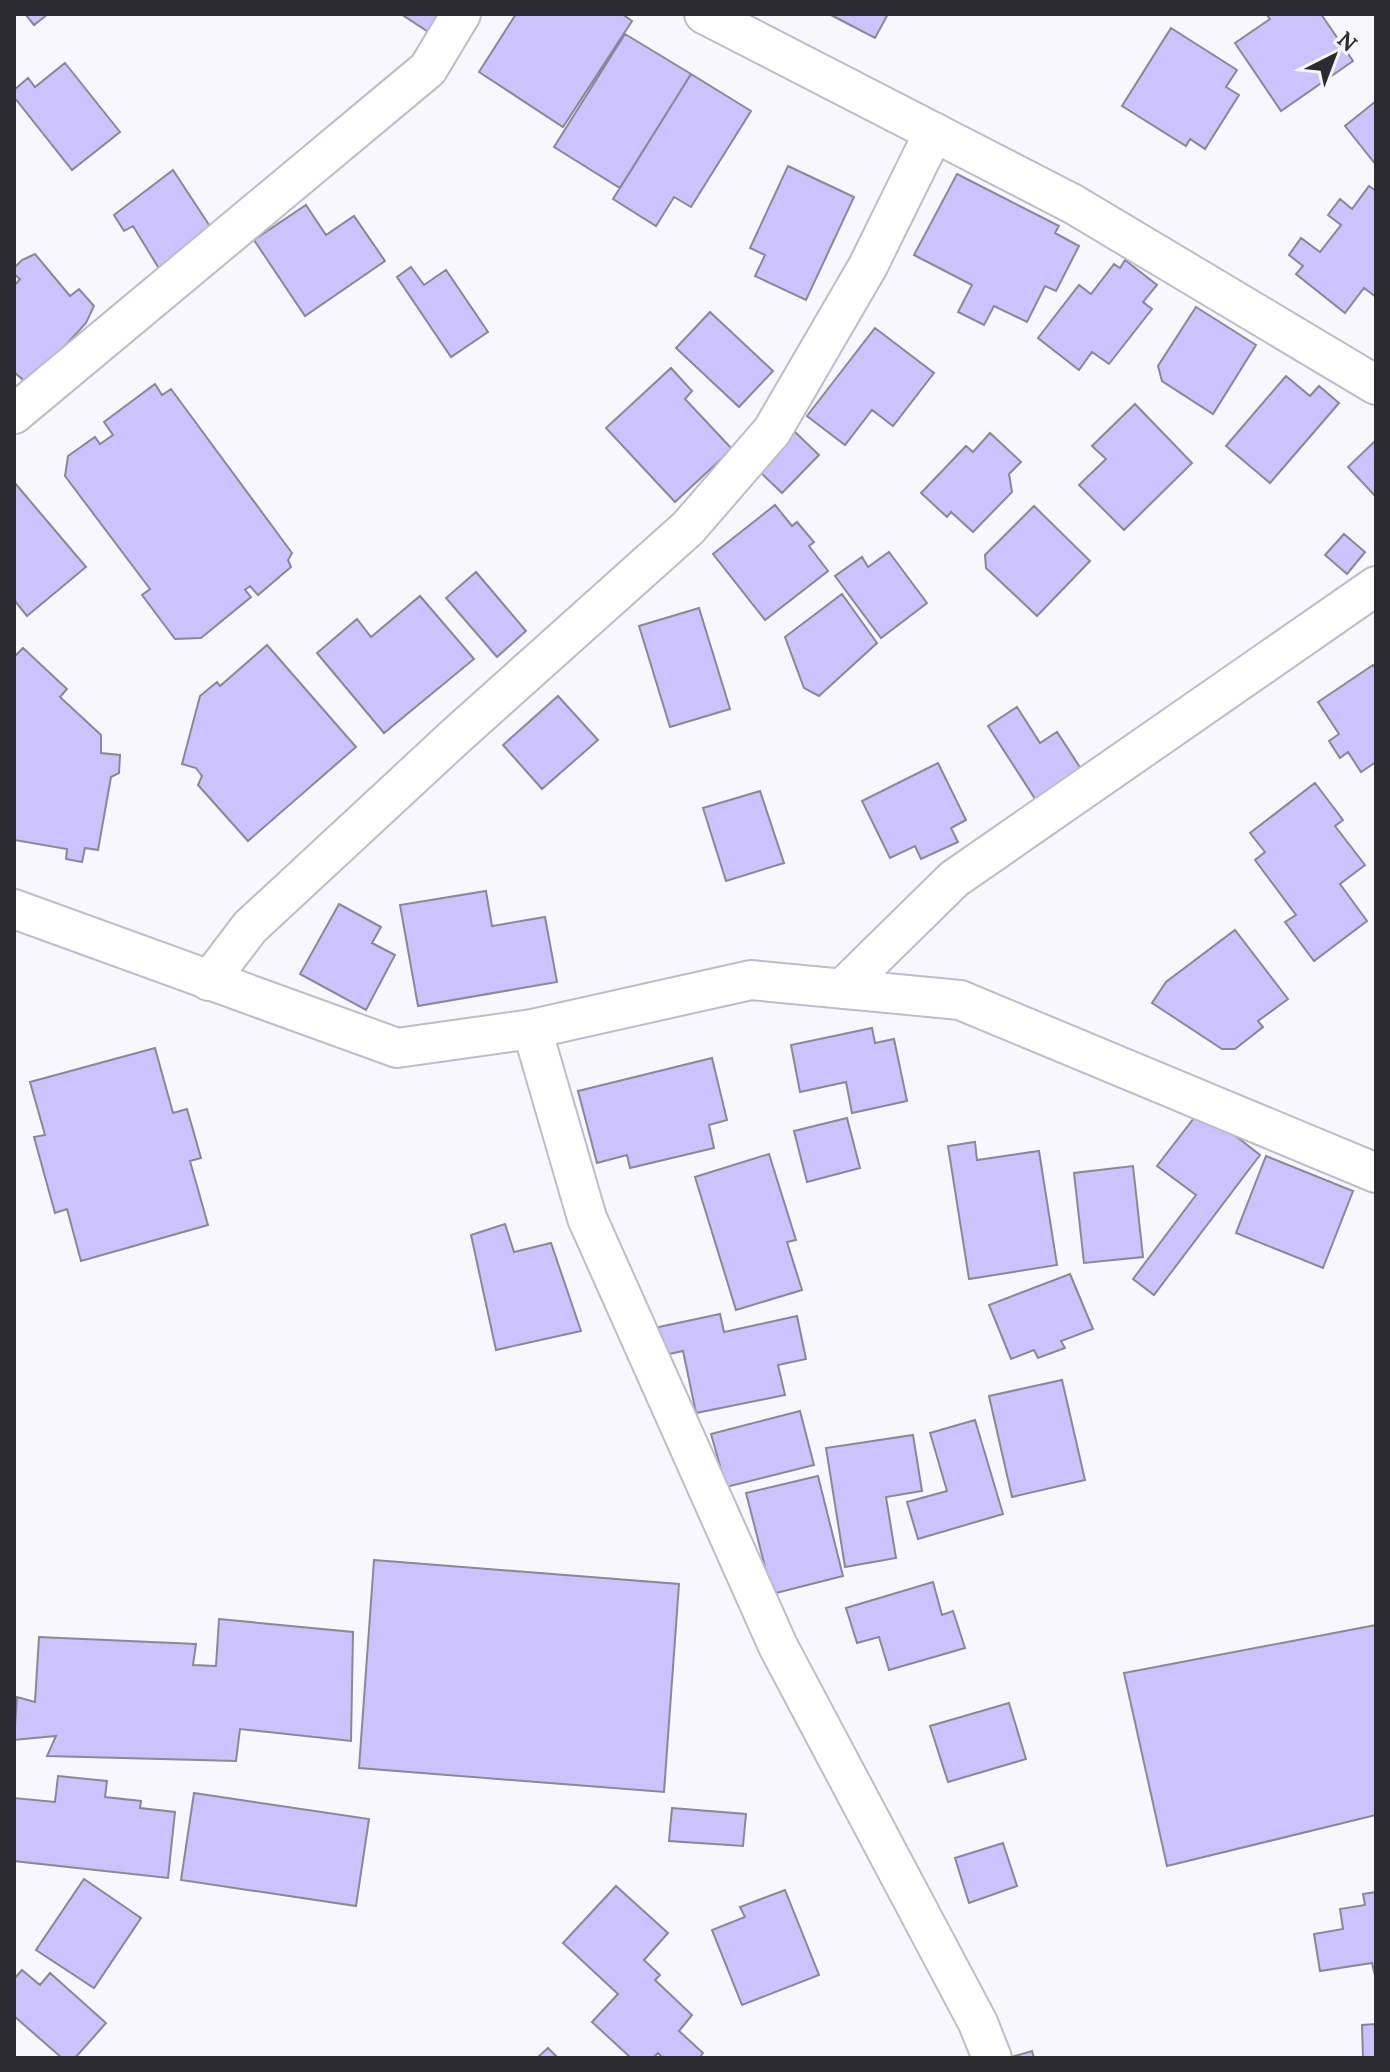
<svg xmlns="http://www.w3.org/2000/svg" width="1390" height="2072" font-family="Lora,serif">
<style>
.building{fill:#cbc2fe;stroke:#8a8894;stroke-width:2}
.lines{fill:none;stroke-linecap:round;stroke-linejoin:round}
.street-casing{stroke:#bdbcc8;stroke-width:42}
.street{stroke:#fff;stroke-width:38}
</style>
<rect width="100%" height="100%" fill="#f8f7ff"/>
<!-- building -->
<path class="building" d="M25,14H48L34,25Z
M401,14H442L430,33Z
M516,14H622L632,21L563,127L479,72Z
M829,14H888L875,38Z
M1266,14H1321L1353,61L1281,111L1235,43L1270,19Z
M1171,28L1237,70L1226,87L1239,95L1205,149L1190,139L1186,146L1122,106Z
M625,34L691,74L620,188L554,147Z
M65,63L120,132L72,170L14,97V90L28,78L35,87Z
M691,74L751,111L691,207L674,197L656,226L613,199Z
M1376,101V165L1345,126Z
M788,166L854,197L806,300L755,276L765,255L750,248Z
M173,170L215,234L163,275L133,226L124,231L114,215Z
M957,174L1059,226L1055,233L1079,246L1056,291L1045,286L1027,322L994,306L984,325L958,312L972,285L914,255Z
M1369,186L1376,191V297L1364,288L1345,313L1296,274L1303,266L1289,255L1301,238L1320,252L1341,225L1328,215L1340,199L1352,209Z
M306,205L326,235L354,216L385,261L305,316L254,240Z
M35,254L70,296L79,289L94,306L86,323L29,385L14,372V286L20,279L14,274V268L22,260Z
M1125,260L1157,285L1143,302L1152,309L1109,364L1092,352L1079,370L1038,338L1079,285L1091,294L1114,264L1120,268Z
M411,267L424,285L446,270L488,332L451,357L397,277Z
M1196,307L1256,345L1213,414L1162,381L1158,366Z
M710,312L773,371L739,407L676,348Z
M875,328L934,373L893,426L872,410L845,445L807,416Z
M671,368L692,391L685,399L732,449L675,502L606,428Z
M1286,376L1310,396L1319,386L1339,403L1270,483L1226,446Z
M155,384L162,395L171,389L292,553L288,560L291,567L258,595L250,586L245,590L251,597L201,638L175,639L142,595L150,589L65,476L68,456L95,437L100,444L113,435L104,422Z
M1135,404L1192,463L1124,530L1079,485L1106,459L1092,446Z
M793,430L819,455L782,493L756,468Z
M990,433L1021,462L1009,474L1012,492L973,532L951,512L947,517L921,493L966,446L973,452Z
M1376,440V497L1348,467Z
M14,482L86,567L27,616L14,600Z
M775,505L792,526L797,522L814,542L809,546L828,571L765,620L713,554Z
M1034,506L1090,561L1037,616L986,568L985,555Z
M1344,534L1365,552L1347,574L1325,555Z
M889,552L927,603L881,638L835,576L862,557L868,567Z
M476,572L526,631L497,657L446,598Z
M842,594L877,643L819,696L804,688L785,637Z
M420,596L474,659L384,733L317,653L357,619L371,637Z
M699,608L730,709L670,727L639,626Z
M267,645L356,747L248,841L198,785L202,776L196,768L182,764L200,696L217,682L220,686Z
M23,648L67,689L60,697L101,735V753L120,755L119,773L111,777L98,850L85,848L82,862L66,859L67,849L14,840V657Z
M1373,665L1376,669V762L1361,772L1348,752L1340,758L1329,741L1339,734L1318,702Z
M558,696L598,740L542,789L503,745Z
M1017,707L1040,743L1057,732L1087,778L1041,808L988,726Z
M938,763L966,820L951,828L958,842L921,859L915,846L890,858L862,801Z
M1315,783L1343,820L1335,826L1365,865L1340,884L1367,921L1314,961L1285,922L1296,915L1255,860L1265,852L1250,833Z
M760,791L784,863L726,881L703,808Z
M486,891L492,926L545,917L557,982L418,1006L400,905Z
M339,904L381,927L372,943L395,955L366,1010L300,974Z
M1235,930L1288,999L1258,1021L1263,1027L1235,1049H1222L1152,1003L1166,982Z
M872,1028L875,1043L894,1039L907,1101L852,1113L846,1082L800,1092L791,1045Z
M155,1048L173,1113L187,1109L201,1158L190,1161L208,1225L81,1261L67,1209L55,1213L34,1137L45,1135L30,1082Z
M712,1058L727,1120L709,1125L714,1148L630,1168L627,1155L597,1163L578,1091Z
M1201,1109L1260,1155L1154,1295L1133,1279L1196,1195L1157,1166Z
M847,1118L860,1168L807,1182L794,1131Z
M975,1142L977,1160L1039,1151L1057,1265L969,1279L948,1146Z
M769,1154L796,1240L787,1242L802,1290L736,1310L695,1177Z
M1266,1156L1353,1191L1323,1268L1236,1233Z
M1133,1166L1143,1257L1084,1263L1074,1173Z
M505,1224L514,1252L551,1243L581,1331L496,1350L471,1235Z
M1070,1274L1093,1329L1061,1341L1065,1348L1038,1358L1034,1350L1011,1359L989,1305Z
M720,1314L724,1332L797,1316L806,1359L778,1365L785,1395L696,1413L683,1351L660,1356L654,1328Z
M1062,1380L1085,1480L1012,1497L989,1396Z
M800,1411L814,1465L726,1487L711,1434Z
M975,1420L1003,1514L918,1539L907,1502L947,1491L930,1433Z
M913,1435L922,1491L886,1497L896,1558L845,1567L826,1448Z
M818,1476L843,1576L772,1594L746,1493Z
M374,1560L679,1584L664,1792L359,1768Z
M933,1582L942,1615L953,1611L965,1648L889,1670L879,1637L857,1643L846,1608Z
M219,1619L353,1632L351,1741L240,1729L236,1761L47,1756L56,1736L14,1740L17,1697L35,1702L39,1637L196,1644L193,1665L216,1666Z
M1376,1625V1815L1167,1866L1124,1673Z
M1009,1703L1026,1759L948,1782L930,1726Z
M58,1776L107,1781L105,1797L141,1801L140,1808L175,1812L168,1878L14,1861V1798L55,1802Z
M194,1793L369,1819L356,1906L181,1880Z
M672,1808L746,1814L743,1846L669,1841Z
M1003,1843L1017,1886L969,1903L955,1858Z
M84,1879L141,1918L94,1988L36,1950Z
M616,1886L668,1933L644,1960L660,1975L655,1980L692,2015L679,2031L703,2053L699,2058H663L658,2053L653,2058H631L592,2022L618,1994L563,1943Z
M785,1890L819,1975L742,2005L712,1930L745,1917L740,1907Z
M1376,1892V1980L1372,1963L1320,1971L1314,1934L1343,1929L1340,1909L1365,1905L1363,1894Z
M22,1970L40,1985L50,1973L106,2023L75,2058H62L14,2016V1979Z
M1376,2024V2058H1363L1362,2025Z
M548,2048L558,2058H537Z
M1032,2051L1034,2058H1008Z"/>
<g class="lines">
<!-- street casing -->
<g class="street-casing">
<path id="street" d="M704,14L1073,204L1376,385
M14,414L428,69L461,14
M14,909L397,1048L532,1029L751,980L960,1000L1376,1173
M209,981L250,927L457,735L688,528L772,431L868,266L934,132
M842,989L954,879L1376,586
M532,1029L587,1218L778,1646L978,2023L992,2058"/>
</g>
<!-- street -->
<use href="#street" class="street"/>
</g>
<!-- border -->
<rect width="1390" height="2072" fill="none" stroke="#2c2b30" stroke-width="32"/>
<!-- north arrow -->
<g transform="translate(1334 56) rotate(42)" stroke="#f8f7ff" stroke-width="6" paint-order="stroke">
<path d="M0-6L14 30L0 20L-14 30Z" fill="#2c2b30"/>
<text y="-12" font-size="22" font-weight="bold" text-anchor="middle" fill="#2c2b30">N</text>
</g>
</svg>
